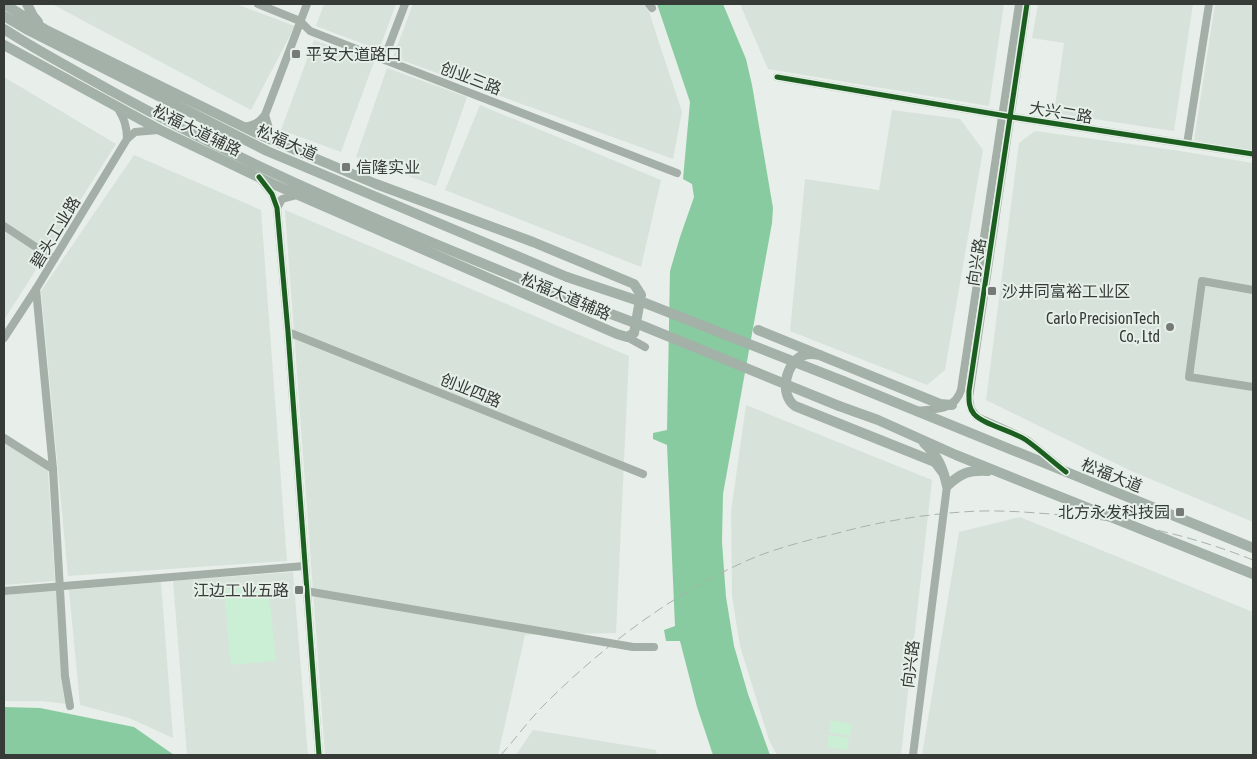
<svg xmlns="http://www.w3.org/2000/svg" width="1257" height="759" font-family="'Asap Condensed','Noto Sans SC',sans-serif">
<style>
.built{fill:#d7e3da}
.green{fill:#cbefd5}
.water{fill:#89cba0}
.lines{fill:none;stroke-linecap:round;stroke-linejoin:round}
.minor{stroke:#a3afa7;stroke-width:8}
.major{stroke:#a3b1a8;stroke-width:10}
.rail{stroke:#a9b2ac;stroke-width:1;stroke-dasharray:10 5;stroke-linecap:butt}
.major-bridge{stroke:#a3b1a8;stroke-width:10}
.cycleway-casing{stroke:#e6f0e8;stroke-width:8}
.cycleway{stroke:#1b5e20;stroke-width:5}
.poi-dot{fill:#757a76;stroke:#e6f0e8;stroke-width:2}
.labels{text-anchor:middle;stroke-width:4;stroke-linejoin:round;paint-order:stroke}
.poi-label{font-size:16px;fill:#373b38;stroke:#e6f0e8;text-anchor:start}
.street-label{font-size:16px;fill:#373b38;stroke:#e6f0e8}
</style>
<rect width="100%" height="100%" fill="#e8eee9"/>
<!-- built -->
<path class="built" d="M52,4H236L295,26L251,110Z
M324,4H396L379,50L316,26Z
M413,4H644L649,12L682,112L673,159L393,57Z
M740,4H1004L989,106L768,69Z
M1038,4H1193L1174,131L1054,113L1064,43L1032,38Z
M1215,4H1253V150L1194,140Z
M314,40L374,62L341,152L281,130Z
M387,68L467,97L436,186L356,157Z
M4,77L116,144L4,320Z
M480,105L661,180L641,267L445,190Z
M892,110L960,119L983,150L945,370L927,385L790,331L805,179L879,190Z
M1035,131L1174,150L1253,163V522L1129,470L986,400L1019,143Z
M134,155L261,210L287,561L68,576L41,291Z
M285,210L629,356L616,633L525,635L498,755H325Z
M746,405L932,480L901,755H777L769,740L740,646L732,596L731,512Z
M4,441L48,470L55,581L4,585Z
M1020,517L1253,612V755H922L959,532Z
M293,572L308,755H187L173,581Z
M161,582L173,738L129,718L80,705L69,590Z
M58,590L67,704L42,701H4V595Z
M533,730L656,750L657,755H516Z"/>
<!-- green -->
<path class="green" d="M268,585L276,661L231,665L224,590Z
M831,720L852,724L850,736L829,732Z
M829,735L849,738L847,750L827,747Z"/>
<!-- water -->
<path class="water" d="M657,4H723L746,59L752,85L773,208L772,223L723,494L722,542L726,597L734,646L748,694L770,755H713L697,707L680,641H666L664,630L675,626L667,445L653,439V433L667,430L670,271L680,237L694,197L692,184L683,179L690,102Z
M4,707L40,708L134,727L174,755H4Z"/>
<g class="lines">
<!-- minor -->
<path class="minor" d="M258,4L300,21L310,31L677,173
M649,4L652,8
M1027,4L969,398L971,409L977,417L1013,433L1027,440L1059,466
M384,59L405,4
M777,77L1012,117L1253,154
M117,107C124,118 127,126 127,139L135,132L158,130
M265,115L271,135L278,141
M243,127C253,126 259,123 265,115L307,4
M1187,144L1209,4
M260,179L272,194L277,208L288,332L319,755
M277,208L282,199L297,195
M4,226L54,259
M36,289L53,469L65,676L70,706
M1253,290L1202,281L1189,377L1253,387
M288,332L643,474
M627,337L645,347
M4,338L36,289L127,139
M918,411C936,409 955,410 961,390L1019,4
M4,438L53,469
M4,591L304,566
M306,591L633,647H654
M913,755L947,486"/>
<!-- major -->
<path class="major" d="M27,4L33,16L38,22
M4,16L26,29L267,151L567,277
M4,29C39,52 78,72 115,93C259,172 411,235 563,296
M4,45L160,130L273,184L617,334L627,337L634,333L641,295L634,284L533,242L376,184L260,135L46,30L4,4
M758,330L940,404L952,405
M820,355C815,354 809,353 804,355C785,362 779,395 795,406L935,462L944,474
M843,381L1253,548
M839,406L878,420L956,455L1253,574
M924,443C938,456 943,468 947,486
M947,486C961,473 968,470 988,471"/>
<!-- rail -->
<path class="rail" d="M501,755C516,738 529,720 545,704C604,645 676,591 753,558C780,547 809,540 838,533C878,522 920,515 962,512C986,510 1012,511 1037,513C1112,518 1183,532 1253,560"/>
<!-- major-bridge -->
<path class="major-bridge" d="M567,277L645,303L843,381
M563,296L643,326L839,406"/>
<!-- cycleway casing -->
<g class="cycleway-casing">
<path id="cycleway" d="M1027,4L969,391C969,399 968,407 974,414C982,424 1013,431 1026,440C1040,450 1053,462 1066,472
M777,77L1012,117L1253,154
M259,177L272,194L277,208L288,332L319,755"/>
</g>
<!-- cycleway -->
<use href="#cycleway" class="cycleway"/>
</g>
<!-- markers -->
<g class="poi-dot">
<rect x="291" y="49" width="10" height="10" rx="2.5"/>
<rect x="341" y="162" width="10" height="10" rx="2.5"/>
<rect x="987" y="286" width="10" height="10" rx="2.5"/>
<circle cx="1170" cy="327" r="5"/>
<rect x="1175" y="507" width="10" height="10" rx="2.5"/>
<rect x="294" y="585" width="10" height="10" rx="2.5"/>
</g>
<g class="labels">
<!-- poi labels -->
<g class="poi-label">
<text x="306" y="60">平安大道路口</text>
<text x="356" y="173">信隆实业</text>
<text x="1002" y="297">沙井同富裕工业区</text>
<text x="1160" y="324" text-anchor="end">Carlo PrecisionTech<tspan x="1160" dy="18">Co., Ltd</tspan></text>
<text x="1170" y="518" text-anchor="end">北方永发科技园</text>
<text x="289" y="596" text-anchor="end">江边工业五路</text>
</g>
<!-- street labels -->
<g class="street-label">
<text transform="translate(471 78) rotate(21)" y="6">创业三路</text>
<text transform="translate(1061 112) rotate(9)" y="6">大兴二路</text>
<text transform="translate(197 130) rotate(26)" y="6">松福大道辅路</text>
<text transform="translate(287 142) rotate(24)" y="6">松福大道</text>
<text transform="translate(55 232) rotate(-59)" y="6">碧头工业路</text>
<text transform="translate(976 262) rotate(-81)" y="6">向兴路</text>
<text transform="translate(566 296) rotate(23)" y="6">松福大道辅路</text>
<text transform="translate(471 390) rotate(22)" y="6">创业四路</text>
<text transform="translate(1112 475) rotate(22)" y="6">松福大道</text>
<text transform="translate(910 664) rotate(-83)" y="6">向兴路</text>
</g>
</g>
<!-- border -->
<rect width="1257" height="759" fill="none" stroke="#373b38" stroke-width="10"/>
</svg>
